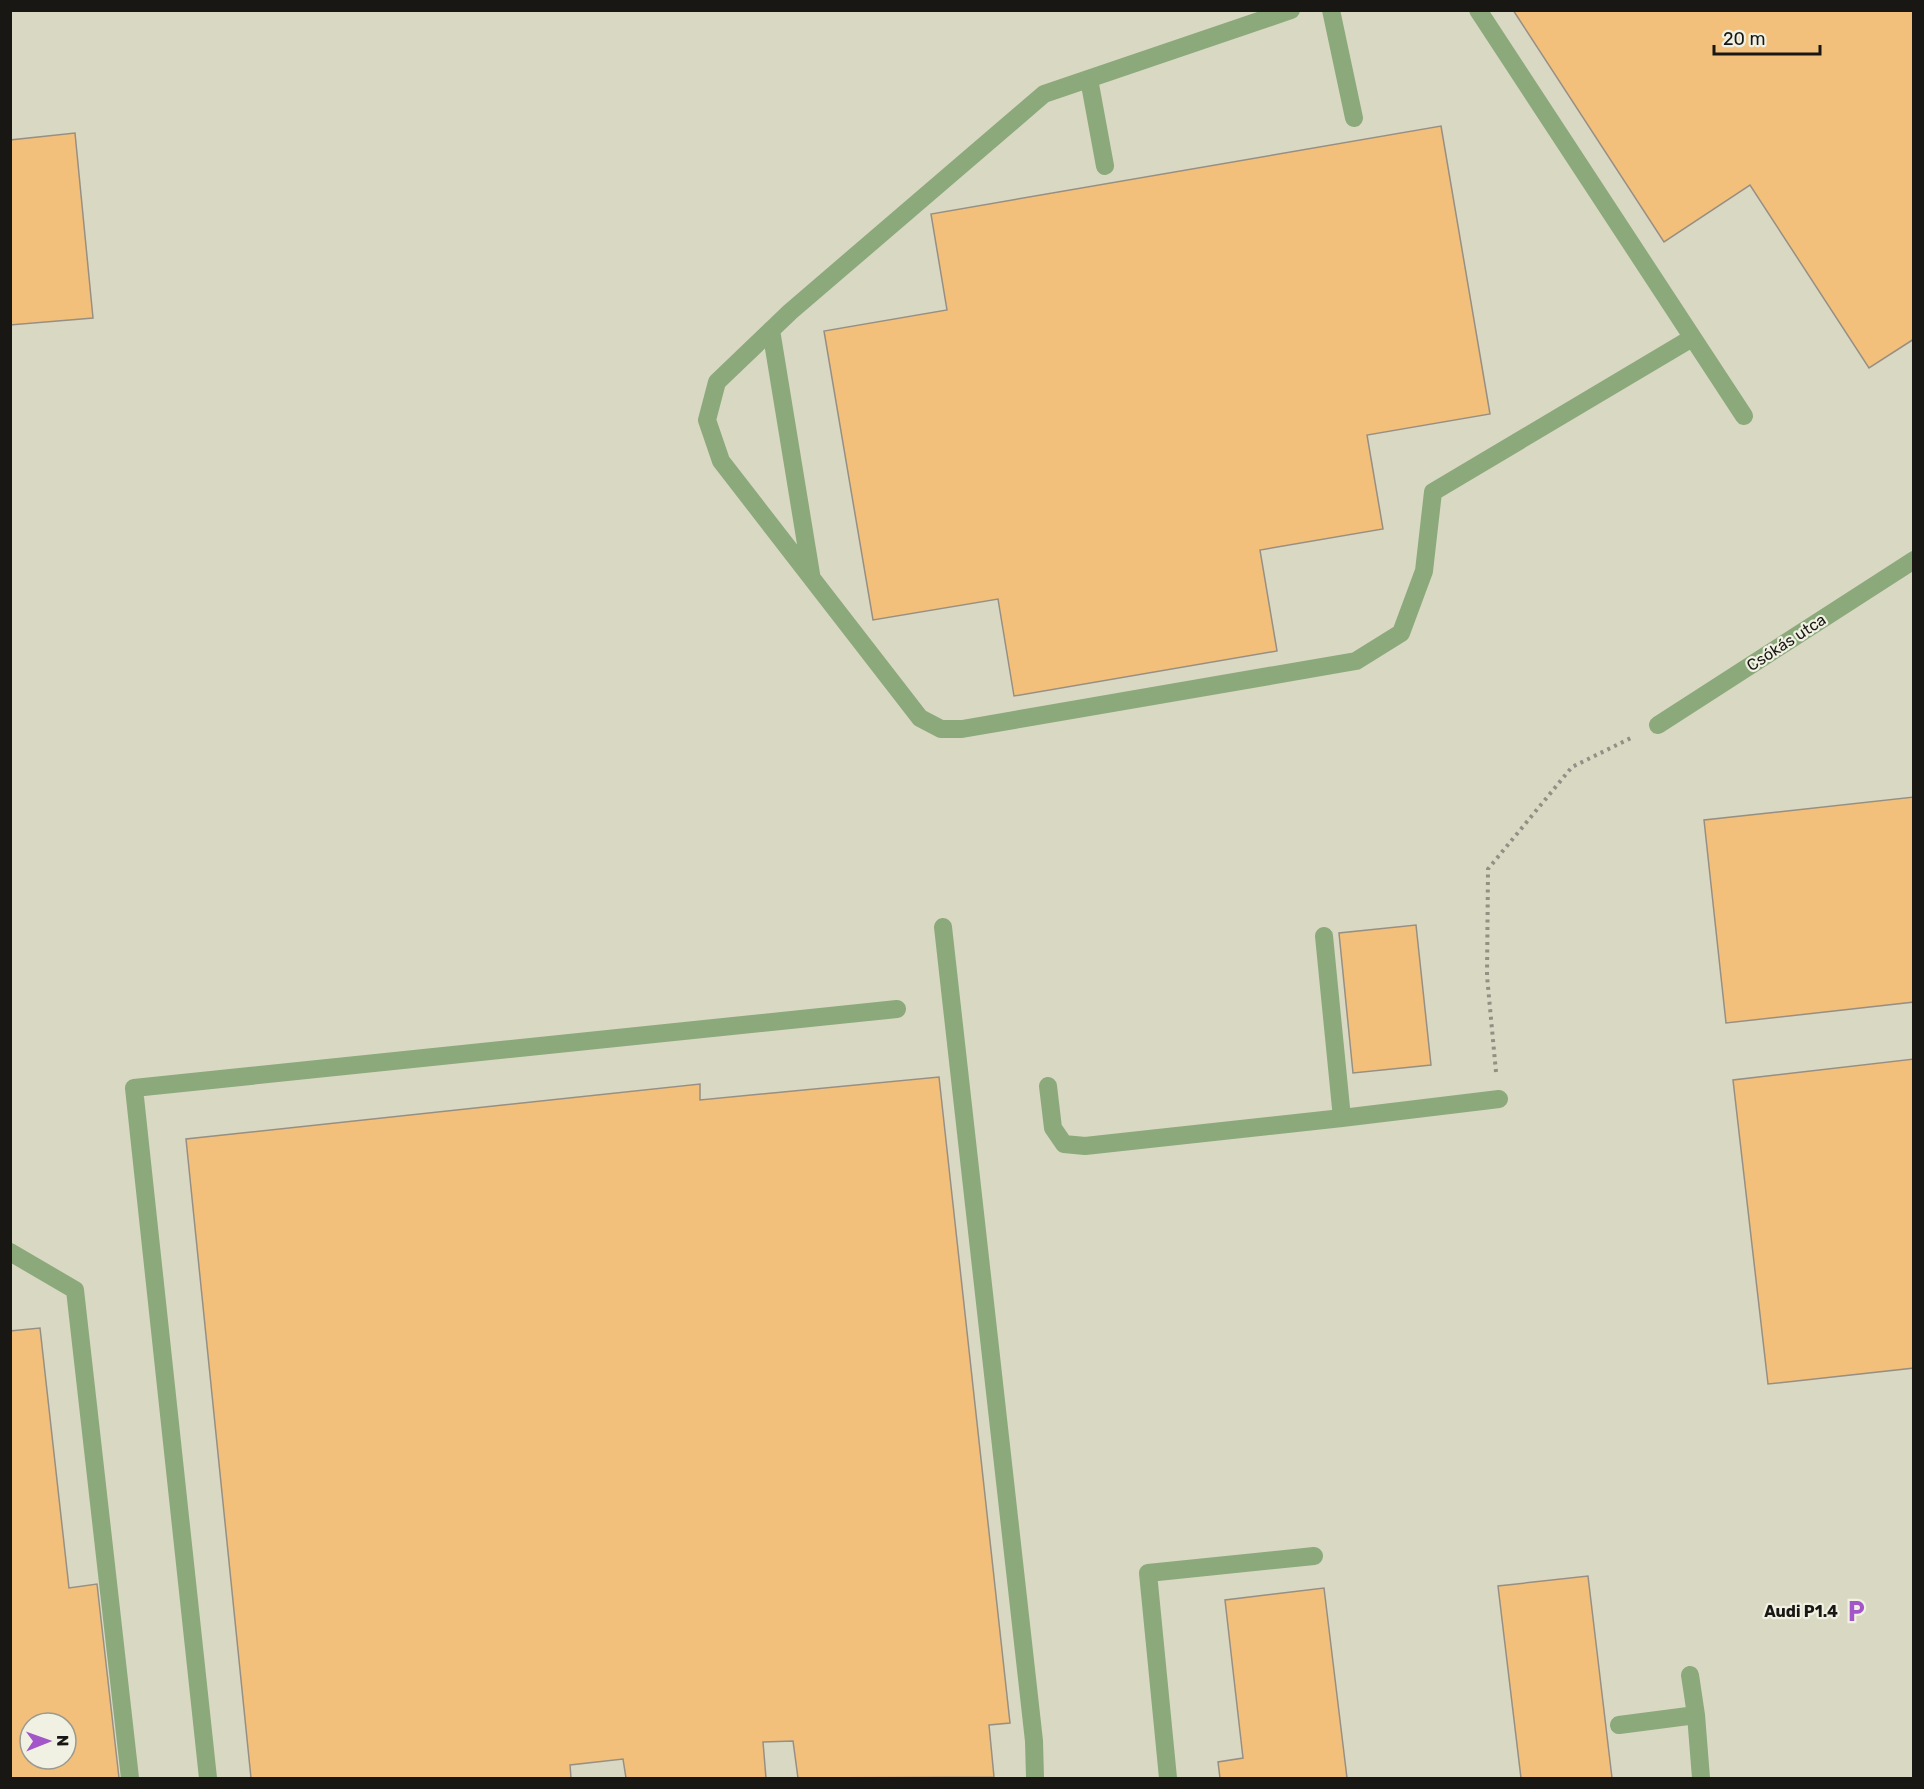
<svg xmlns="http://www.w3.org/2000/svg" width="1924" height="1789" font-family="Rubik,sans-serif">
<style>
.built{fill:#d9d8c2;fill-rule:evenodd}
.building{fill:#f3c07b;stroke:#978f84;stroke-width:1.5;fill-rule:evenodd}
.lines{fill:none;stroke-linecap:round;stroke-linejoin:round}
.path{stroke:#919086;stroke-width:4;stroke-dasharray:3 4.5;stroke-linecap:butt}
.lane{stroke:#8ba97b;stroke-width:18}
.street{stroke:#8ba97b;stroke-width:18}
.labels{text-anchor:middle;stroke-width:4.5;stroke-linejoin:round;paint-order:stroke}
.street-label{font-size:16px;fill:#181713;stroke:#f1f1e3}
.poi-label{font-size:16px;font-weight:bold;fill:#181713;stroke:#f1f1e3;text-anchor:end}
</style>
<rect width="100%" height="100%" fill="#e4e3d5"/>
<!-- built -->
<path class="built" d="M11,11H1913V1778H11ZM30,1723H66V1759H30Z"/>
<!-- building -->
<path class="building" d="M1513,10H1914V339L1869,368L1750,185L1664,242Z
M1441,126L1490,414L1367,435L1383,529L1260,550L1277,651L1014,696L998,599L873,620L824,331L947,310L931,214Z
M75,133L93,318L10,325V140Z
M1914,797V1002L1726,1023L1704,820Z
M1416,925L1431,1065L1353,1073L1339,933Z
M1914,1059V1368L1768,1384L1733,1080Z
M939,1077L1010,1723L989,1725L994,1777L798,1778L793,1741L763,1742L766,1778H626L623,1759L570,1765L571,1778H251L186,1139L700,1084V1100Z
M40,1328L69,1588L97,1584L119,1778H10V1331ZM30,1723H66V1759H30Z
M1588,1576L1612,1778H1521L1498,1586Z
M1324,1588L1347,1778H1220L1218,1762L1243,1758L1225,1600Z"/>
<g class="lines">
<!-- path -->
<path class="path" d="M1496,1072L1487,976L1488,869L1572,767L1633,737"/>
<!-- lane -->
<path class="lane" d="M1291,10L1044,94L790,312L717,382L707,420L721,461L920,718L941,729H962L1356,661L1401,633L1424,571L1433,492L1692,338
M1331,10L1354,118
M1478,10L1744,416
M1089,79L1105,166
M771,330L811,574
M943,927L1034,1741L1035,1778
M1324,936L1342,1118
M1048,1086L1053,1128L1064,1144L1085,1146L1342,1118L1499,1099
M10,1252L75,1290L130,1778
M1690,1675L1696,1715L1701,1778
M1619,1725L1696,1715
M208,1778L134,1088L897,1009
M1168,1778L1148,1573L1314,1556"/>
<!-- street -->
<path class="street" d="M1658,725L1914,560"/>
</g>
<!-- icons -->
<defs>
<g id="parking-bare" transform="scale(1.8)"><path d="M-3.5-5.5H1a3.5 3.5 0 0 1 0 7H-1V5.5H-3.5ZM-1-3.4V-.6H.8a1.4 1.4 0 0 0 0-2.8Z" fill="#a256c8" stroke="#f1f1e3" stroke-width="2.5" paint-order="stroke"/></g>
</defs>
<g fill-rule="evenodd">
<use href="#parking-bare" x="1856" y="1611"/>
</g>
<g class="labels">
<!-- street labels -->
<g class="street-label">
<text transform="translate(1786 642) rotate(-33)" y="6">Csókás utca</text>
</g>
<!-- poi labels -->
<g class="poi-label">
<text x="1838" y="1617">Audi P1.4</text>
</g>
</g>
<!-- border -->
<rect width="1924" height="1789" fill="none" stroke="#181713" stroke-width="24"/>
<!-- north arrow -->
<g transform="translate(48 1741) rotate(89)"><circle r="28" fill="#f1f1e3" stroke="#9a9a90" stroke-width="1.5"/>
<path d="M0-4.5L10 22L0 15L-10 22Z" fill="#a256c8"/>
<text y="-9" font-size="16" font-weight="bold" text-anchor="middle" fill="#181713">N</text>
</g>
<!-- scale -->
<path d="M1714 45v9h106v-9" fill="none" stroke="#181713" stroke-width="3"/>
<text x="1723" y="45" font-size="18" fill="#181713" stroke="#f1f1e3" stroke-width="4.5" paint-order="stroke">20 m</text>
</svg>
